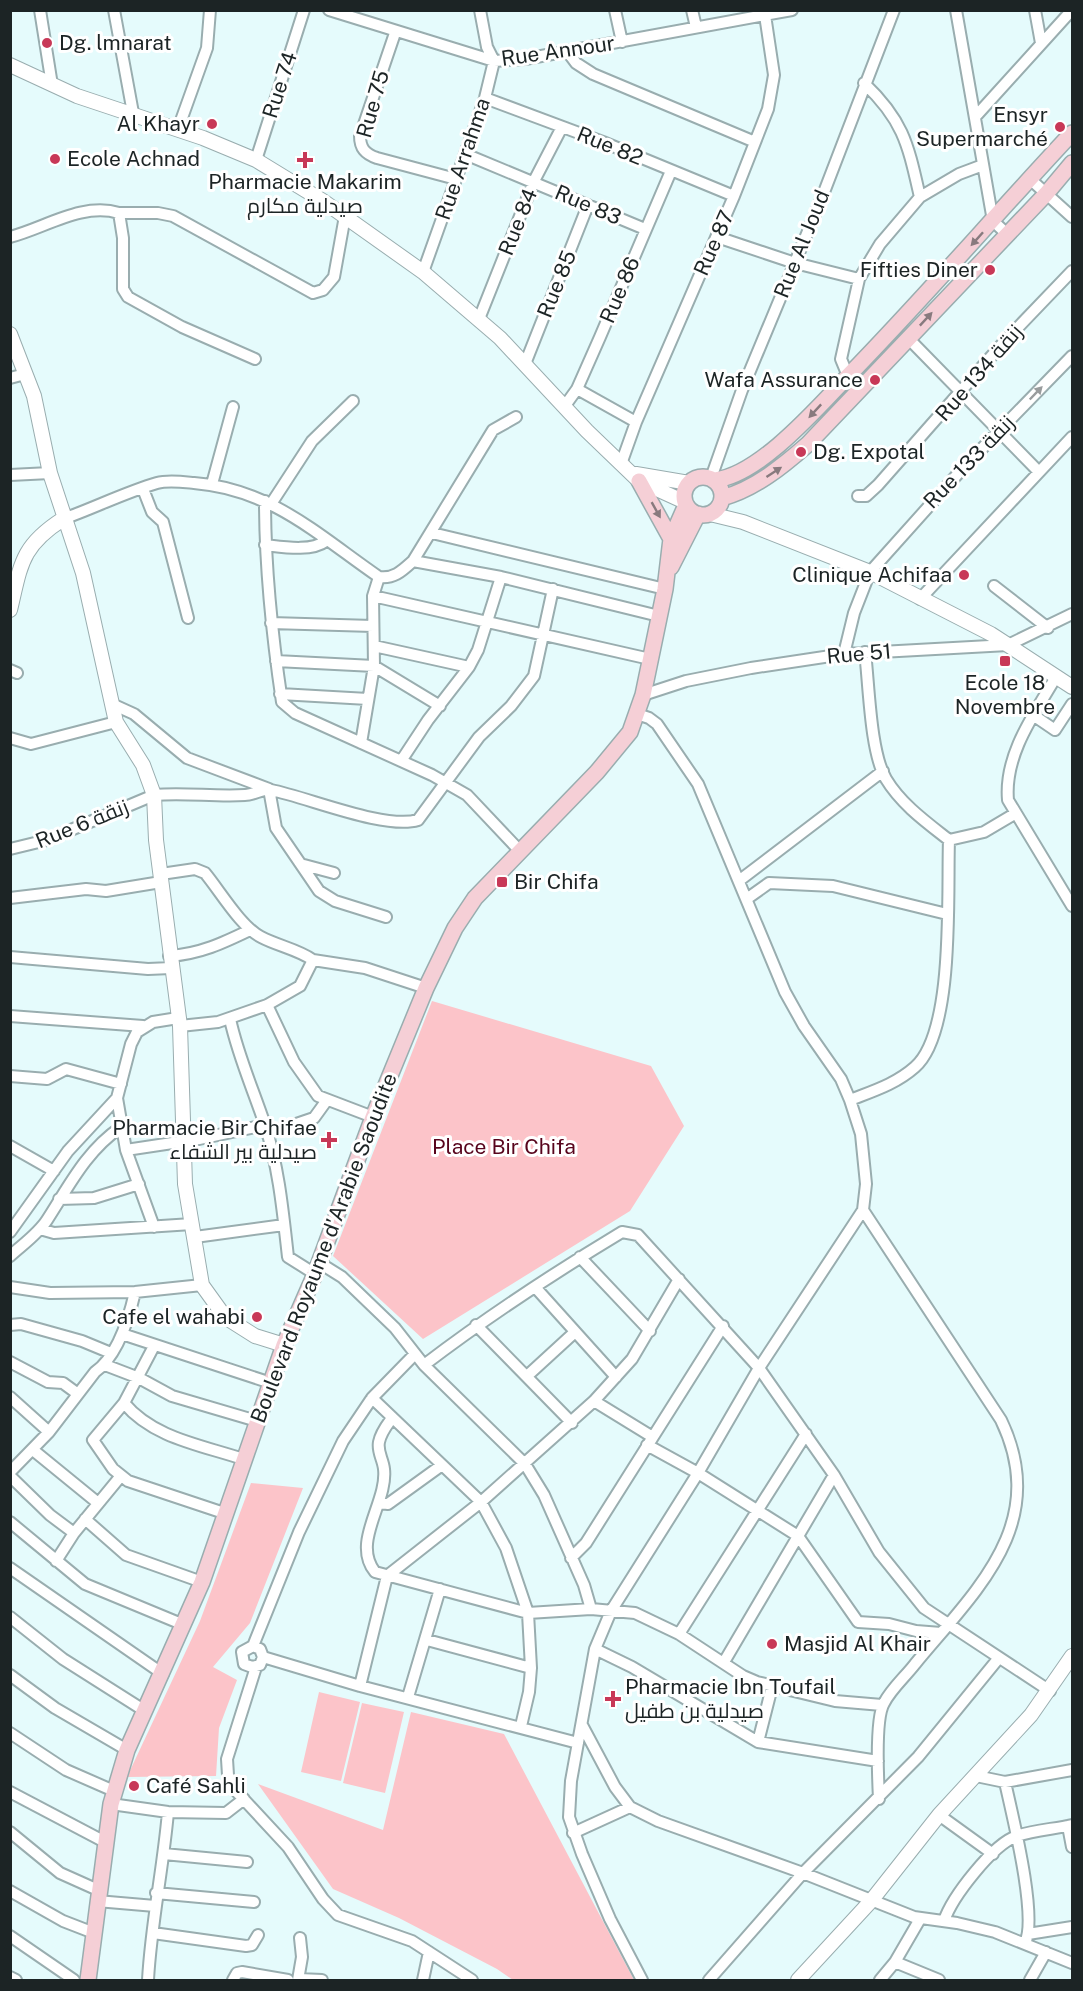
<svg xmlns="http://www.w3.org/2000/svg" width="1083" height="1991" font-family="'Public Sans',Cairo,sans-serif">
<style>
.green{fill:#fcc4c9}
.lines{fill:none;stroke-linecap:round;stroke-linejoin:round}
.minor-casing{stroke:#99adaf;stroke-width:14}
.tertiary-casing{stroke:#99adaf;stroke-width:16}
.secondary-casing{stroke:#99adaf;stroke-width:18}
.minor{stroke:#fff;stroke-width:10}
.tertiary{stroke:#fff;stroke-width:14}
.secondary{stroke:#f5cfd6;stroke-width:15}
.oneway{fill:#887a7e}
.oneway2{fill:#999c9d}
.poi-dot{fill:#c83857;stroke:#fff;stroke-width:2}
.labels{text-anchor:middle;stroke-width:6;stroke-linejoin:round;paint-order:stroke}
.poi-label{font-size:21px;fill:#1c2425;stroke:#fff;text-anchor:start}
.street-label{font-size:21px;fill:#1c2425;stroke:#fff}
.park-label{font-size:21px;fill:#57041c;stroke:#fff}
</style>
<rect width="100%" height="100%" fill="#e5fbfc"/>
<!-- green -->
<path class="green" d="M432,1001L651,1066L684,1126L630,1211L423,1339L333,1256Z
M251,1483L303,1488L250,1623L213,1667L237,1680L219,1728L216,1776L127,1777L200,1621Z
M319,1692L360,1702L341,1781L301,1772Z
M362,1703L404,1712L385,1793L343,1783Z
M411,1712L504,1734L634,1980H513L497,1969L399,1918L333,1889L258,1784L383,1830Z"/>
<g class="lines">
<!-- minor casing -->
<g class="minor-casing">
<path id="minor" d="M40,10L52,85
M114,10L133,113
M329,10L494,61L525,59L792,10
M615,10L622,42
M692,10L696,27
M956,10L993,221L1007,234
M1035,10L1041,43
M395,33L360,136C360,148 365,154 377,158L456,179
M567,51L576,63L593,74L755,142
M864,83C904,121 908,145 920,197
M485,98L603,142L734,196
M976,116L1072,10
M178,129L207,48L210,10
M465,154L645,229
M256,160L304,10
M1030,179L1072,217
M119,213H158L173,216L313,293L323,290L334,277L345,216
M10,237C45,228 82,202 119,213L123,238V289L128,297L182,327L255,359
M717,237L795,263L859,279
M423,272L485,98L494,61L487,47L480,10
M479,319L534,181L562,127
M908,338L1039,472
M525,364L588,205
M848,376L841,359L859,279L880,244L920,197L959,174L983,165
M10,378L25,374
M577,389L636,422
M564,407L577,389L600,337L671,171
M621,464L636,422L734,196L768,109L774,75L765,15
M10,475L50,473
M711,478L742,390L821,200L894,10
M212,484L233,407
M143,489L152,512L163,522L188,618
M858,496H866L878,485L1004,342L1072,271
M265,501C265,568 272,635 282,702L295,713L432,775L467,795L519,850
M271,504L312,441L353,401
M63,519C94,508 126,492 157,483C168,480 183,482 194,483C271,489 318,535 379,577C394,579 402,571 413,561L493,430L516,417
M432,533L665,589
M265,545C283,547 311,552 326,541
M413,561L501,577L659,616
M994,586L1048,628
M373,596L650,659
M920,599L1072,437
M271,623L373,626
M374,646L469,667
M865,652C869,684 870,752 886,779C901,804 926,822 949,840L984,832L1016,813
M844,654L854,613L870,572L964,467L1072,356
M276,661L374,666L440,706
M10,670L17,673
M1056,677C1034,714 1004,755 1008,800L1072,906
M280,694L368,699
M643,695L686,681L751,668L844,654L1008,645L1072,614
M112,704L134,714L187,758L269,789L276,828L319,891L335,901L386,917
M637,714L649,718L657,724L698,784L785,992L804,1026L841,1079L850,1100L861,1134L866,1184L863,1210L1001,1420C1051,1524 976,1590 915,1664C905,1677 891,1689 884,1703C875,1718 878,1779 879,1799
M1033,715L1055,730L1072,704
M10,738L31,744L116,722
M361,743L374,666L373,596L379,577
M401,761L428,720L469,667L478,650L501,577
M10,849L47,840L154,795C184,792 214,797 245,795C254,795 263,788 271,790C307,797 385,830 418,820L479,737L511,706L534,676L553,589
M304,865L334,873
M161,874L195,869L205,873C220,891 241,927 261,937C278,946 297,949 313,960
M740,880L883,771
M10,898L86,889L106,891L161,882
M748,898L769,883L833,886L947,914
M169,956C200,954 223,943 250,930
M10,957L148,969L171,968
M267,1005L294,1062L318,1096L373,1117
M10,1016L143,1026
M230,1019C238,1056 253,1089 265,1125C279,1168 283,1213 288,1257L315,1274
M180,1026L218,1022L267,1005L300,986L313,960L365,968L426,988
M10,1076L47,1079L66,1069L121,1084
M850,1100C873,1091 896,1084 915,1067C955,1032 947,892 949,840
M267,1134L314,1118L327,1100
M10,1146L54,1171
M126,1150L199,1139L265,1125
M59,1199L94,1198L139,1184
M154,1227L126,1150L117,1098L131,1044L137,1032L153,1022L178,1018
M40,1229L54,1233L192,1224
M10,1232L68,1151L117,1098
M195,1237L284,1225
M10,1256C22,1245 38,1234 47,1220C69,1186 86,1151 121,1127
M580,1257L650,1331
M318,1262L342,1277L395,1328L424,1365L525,1464L544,1495L584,1585L591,1609
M10,1287L50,1293L135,1292L202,1285
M535,1287L616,1377
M10,1325L21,1324L82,1341L111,1353
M476,1325L572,1423
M122,1334L271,1383
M154,1346L124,1403L93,1440L113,1469L128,1481L224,1513
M10,1362L48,1382L63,1383L78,1394
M105,1365L139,1378L172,1396L257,1421
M424,1365C487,1317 554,1273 622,1232L638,1235L759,1368L834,1475L879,1552L924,1608L1050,1691
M527,1376L575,1332
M10,1397L49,1432
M372,1398L481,1502L506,1548L528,1613L531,1668L529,1692L521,1726
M594,1401L651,1436
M124,1403C153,1438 201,1445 243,1459
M392,1418C387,1425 381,1432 379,1442C377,1452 383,1459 384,1469C388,1502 351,1542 375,1572L528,1613L591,1609L635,1613L679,1634L743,1676L757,1682L835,1701L882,1705
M647,1445L698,1473L798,1536L858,1622L889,1624L916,1631L941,1633
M33,1450L98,1503
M10,1472L49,1432L95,1372C118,1356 129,1318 135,1292
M10,1476L50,1515L74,1533
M379,1503L388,1504L442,1465
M85,1519L126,1555L202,1582
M10,1522L85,1584L184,1625
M571,1558L586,1543L723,1326
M56,1561L74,1533L120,1477
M10,1568L163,1674
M10,1617L63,1659L145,1711
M679,1634L806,1434
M427,1640L531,1668
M253,1646L260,1649L263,1657L260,1665L252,1667L244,1664L242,1652L253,1646L299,1532L343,1441L372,1398L414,1355
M595,1649L632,1667L758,1742L878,1761
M263,1657L360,1686L578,1743
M724,1662L834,1475
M256,1667L227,1759L228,1775L237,1792L288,1847L323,1899L338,1915L412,1941L472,1980
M10,1675L55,1708L127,1750
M360,1686L387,1576L481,1502L594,1401L632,1359L679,1279
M408,1697L440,1589
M582,1725L615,1787L630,1807L658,1821L803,1873L914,1917L957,1923L995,1932L1072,1963
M10,1733L66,1770L114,1791
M758,1742L772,1687
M976,1776L1005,1782L1072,1770
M1005,1782C1012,1814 1038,1917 1025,1943
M10,1792L105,1842
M111,1804L168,1812L226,1813L244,1799
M939,1815L993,1854
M1068,1826L1072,1847
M10,1832L60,1873L98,1890
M573,1833L630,1807
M164,1854L247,1862
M10,1891L63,1921L94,1933
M156,1893L254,1902
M97,1901L155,1906
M944,1921C952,1897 993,1844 1017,1836C1034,1830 1055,1829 1072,1825
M153,1933L246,1946L252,1945L258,1935
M1028,1934L1072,1927
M10,1936L74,1980
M895,1962L939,1980
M10,1977L16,1980
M299,1979L322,1980
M148,1980C151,1924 163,1869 168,1812
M233,1980L237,1973L242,1972L288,1980
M298,1980L302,1957L300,1938
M423,1980L429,1952
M642,1980L610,1919L582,1854L569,1817L571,1781L595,1649L611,1611L698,1473L759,1368L863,1210
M709,1980L803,1873L918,1757L998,1659
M880,1980L895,1962L920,1919
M1030,1980L1046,1952"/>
</g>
<!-- tertiary casing -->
<g class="tertiary-casing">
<path id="tertiary" d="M10,65L77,96L203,138L256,160L323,201L423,272L500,338L587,431L639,481L685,502
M10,334L34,396L50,473L83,573L116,722L143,765L154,795L156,840L180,1026L185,1184L202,1285L225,1317L255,1336L284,1345
M636,474L689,483
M710,514L743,522L870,572L991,634L1072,687
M10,610C21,564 21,546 63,519
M798,1980L871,1901L939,1815L1031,1715L1072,1656"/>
</g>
<!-- secondary casing -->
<g class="secondary-casing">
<path id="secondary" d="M684 496a19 19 0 1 1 38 0a19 19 0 1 1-38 0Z
M715,480C760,475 819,406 849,375C926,296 997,213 1072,133
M639,481L671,539
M722,498C755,489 783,466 808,444L1046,194L1072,163
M671,567L698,514
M88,1980L111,1804L127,1750L202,1582L284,1345L315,1274L373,1117L426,988L455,928L475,898L597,772L630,732L643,695L665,589L671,539L686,505"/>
</g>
<!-- minor -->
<use href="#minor" class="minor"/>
<!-- tertiary -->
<use href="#tertiary" class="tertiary"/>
<!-- secondary -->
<use href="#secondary" class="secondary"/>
</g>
<!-- one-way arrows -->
<defs><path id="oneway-solid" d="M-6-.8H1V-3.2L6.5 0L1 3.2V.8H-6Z" transform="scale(1.5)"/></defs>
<g class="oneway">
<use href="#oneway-solid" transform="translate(977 239) rotate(132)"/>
<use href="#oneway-solid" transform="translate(926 319) rotate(-47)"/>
<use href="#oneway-solid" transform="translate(815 411) rotate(133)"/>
<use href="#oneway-solid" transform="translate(774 472) rotate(-33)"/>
<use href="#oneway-solid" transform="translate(656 510) rotate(61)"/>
</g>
<use class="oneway2" href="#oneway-solid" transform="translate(1036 393) rotate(-46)"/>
<!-- markers -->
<g class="poi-dot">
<circle cx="47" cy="43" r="6"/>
<circle cx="212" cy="124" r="6"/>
<circle cx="1060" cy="127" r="6"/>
<circle cx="55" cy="159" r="6"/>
<path d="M302 151h6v6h6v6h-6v6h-6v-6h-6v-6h6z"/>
<circle cx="990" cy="270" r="6"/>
<circle cx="875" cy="380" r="6"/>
<circle cx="801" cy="452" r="6"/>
<circle cx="964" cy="575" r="6"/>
<rect x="999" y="655" width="12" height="12" rx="3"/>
<rect x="496" y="876" width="12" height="12" rx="3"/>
<path d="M326 1131h6v6h6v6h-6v6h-6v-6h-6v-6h6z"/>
<circle cx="257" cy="1317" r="6"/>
<circle cx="772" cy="1644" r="6"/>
<path d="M610 1690h6v6h6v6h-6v6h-6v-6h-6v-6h6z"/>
<circle cx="134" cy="1786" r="6"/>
</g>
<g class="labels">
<!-- poi labels -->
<g class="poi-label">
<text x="59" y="50">Dg. lmnarat</text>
<text x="1048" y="122" text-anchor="end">Ensyr<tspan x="1048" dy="24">Supermarché</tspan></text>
<text x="200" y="131" text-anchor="end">Al Khayr</text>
<text x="67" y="166">Ecole Achnad</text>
<text x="305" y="189" text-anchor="middle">Pharmacie Makarim<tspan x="305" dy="24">صيدلية مكارم</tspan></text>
<text x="978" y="277" text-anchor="end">Fifties Diner</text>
<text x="863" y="387" text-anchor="end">Wafa Assurance</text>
<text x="813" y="459">Dg. Expotal</text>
<text x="952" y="582" text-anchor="end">Clinique Achifaa</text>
<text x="1005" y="690" text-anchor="middle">Ecole 18<tspan x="1005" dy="24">Novembre</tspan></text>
<text x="514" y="889">Bir Chifa</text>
<text x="317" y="1135" text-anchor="end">Pharmacie Bir Chifae<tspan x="317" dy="24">صيدلية بير الشفاء</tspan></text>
<text x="245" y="1324" text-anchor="end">Cafe el wahabi</text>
<text x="784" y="1651">Masjid Al Khair</text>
<text x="625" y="1694">Pharmacie Ibn Toufail<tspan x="625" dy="24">صيدلية بن طفيل</tspan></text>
<text x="146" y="1793">Café Sahli</text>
</g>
<!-- street labels -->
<g class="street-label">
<text transform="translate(558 51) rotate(-8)" y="7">Rue Annour</text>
<text transform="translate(280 85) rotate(-72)" y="7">Rue 74</text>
<text transform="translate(373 104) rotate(-74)" y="7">Rue 75</text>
<text transform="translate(610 146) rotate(22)" y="7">Rue 82</text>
<text transform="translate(463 159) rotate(-71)" y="7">Rue Arrahma</text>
<text transform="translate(588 205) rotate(23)" y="7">Rue 83</text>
<text transform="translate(518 222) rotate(-68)" y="7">Rue 84</text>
<text transform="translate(714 243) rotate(-66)" y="7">Rue 87</text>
<text transform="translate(802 244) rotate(-68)" y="7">Rue Al Joud</text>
<text transform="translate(557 284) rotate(-68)" y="7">Rue 85</text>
<text transform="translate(620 290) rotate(-67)" y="7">Rue 86</text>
<text transform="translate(979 373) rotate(-49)" y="7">Rue 134 زنقة</text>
<text transform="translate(969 462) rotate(-46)" y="7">Rue 133 زنقة</text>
<text transform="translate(859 654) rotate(-5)" y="7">Rue 51</text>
<text transform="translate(82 824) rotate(-22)" y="7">Rue 6 زنقة</text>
<text transform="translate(324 1248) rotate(-69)" y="7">Boulevard Royaume d'Arabie Saoudite</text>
</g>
<!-- park labels -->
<g class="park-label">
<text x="504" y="1154">Place Bir Chifa</text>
</g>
</g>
<!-- border -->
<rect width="1083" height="1991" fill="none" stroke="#1c2425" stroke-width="24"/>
</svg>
